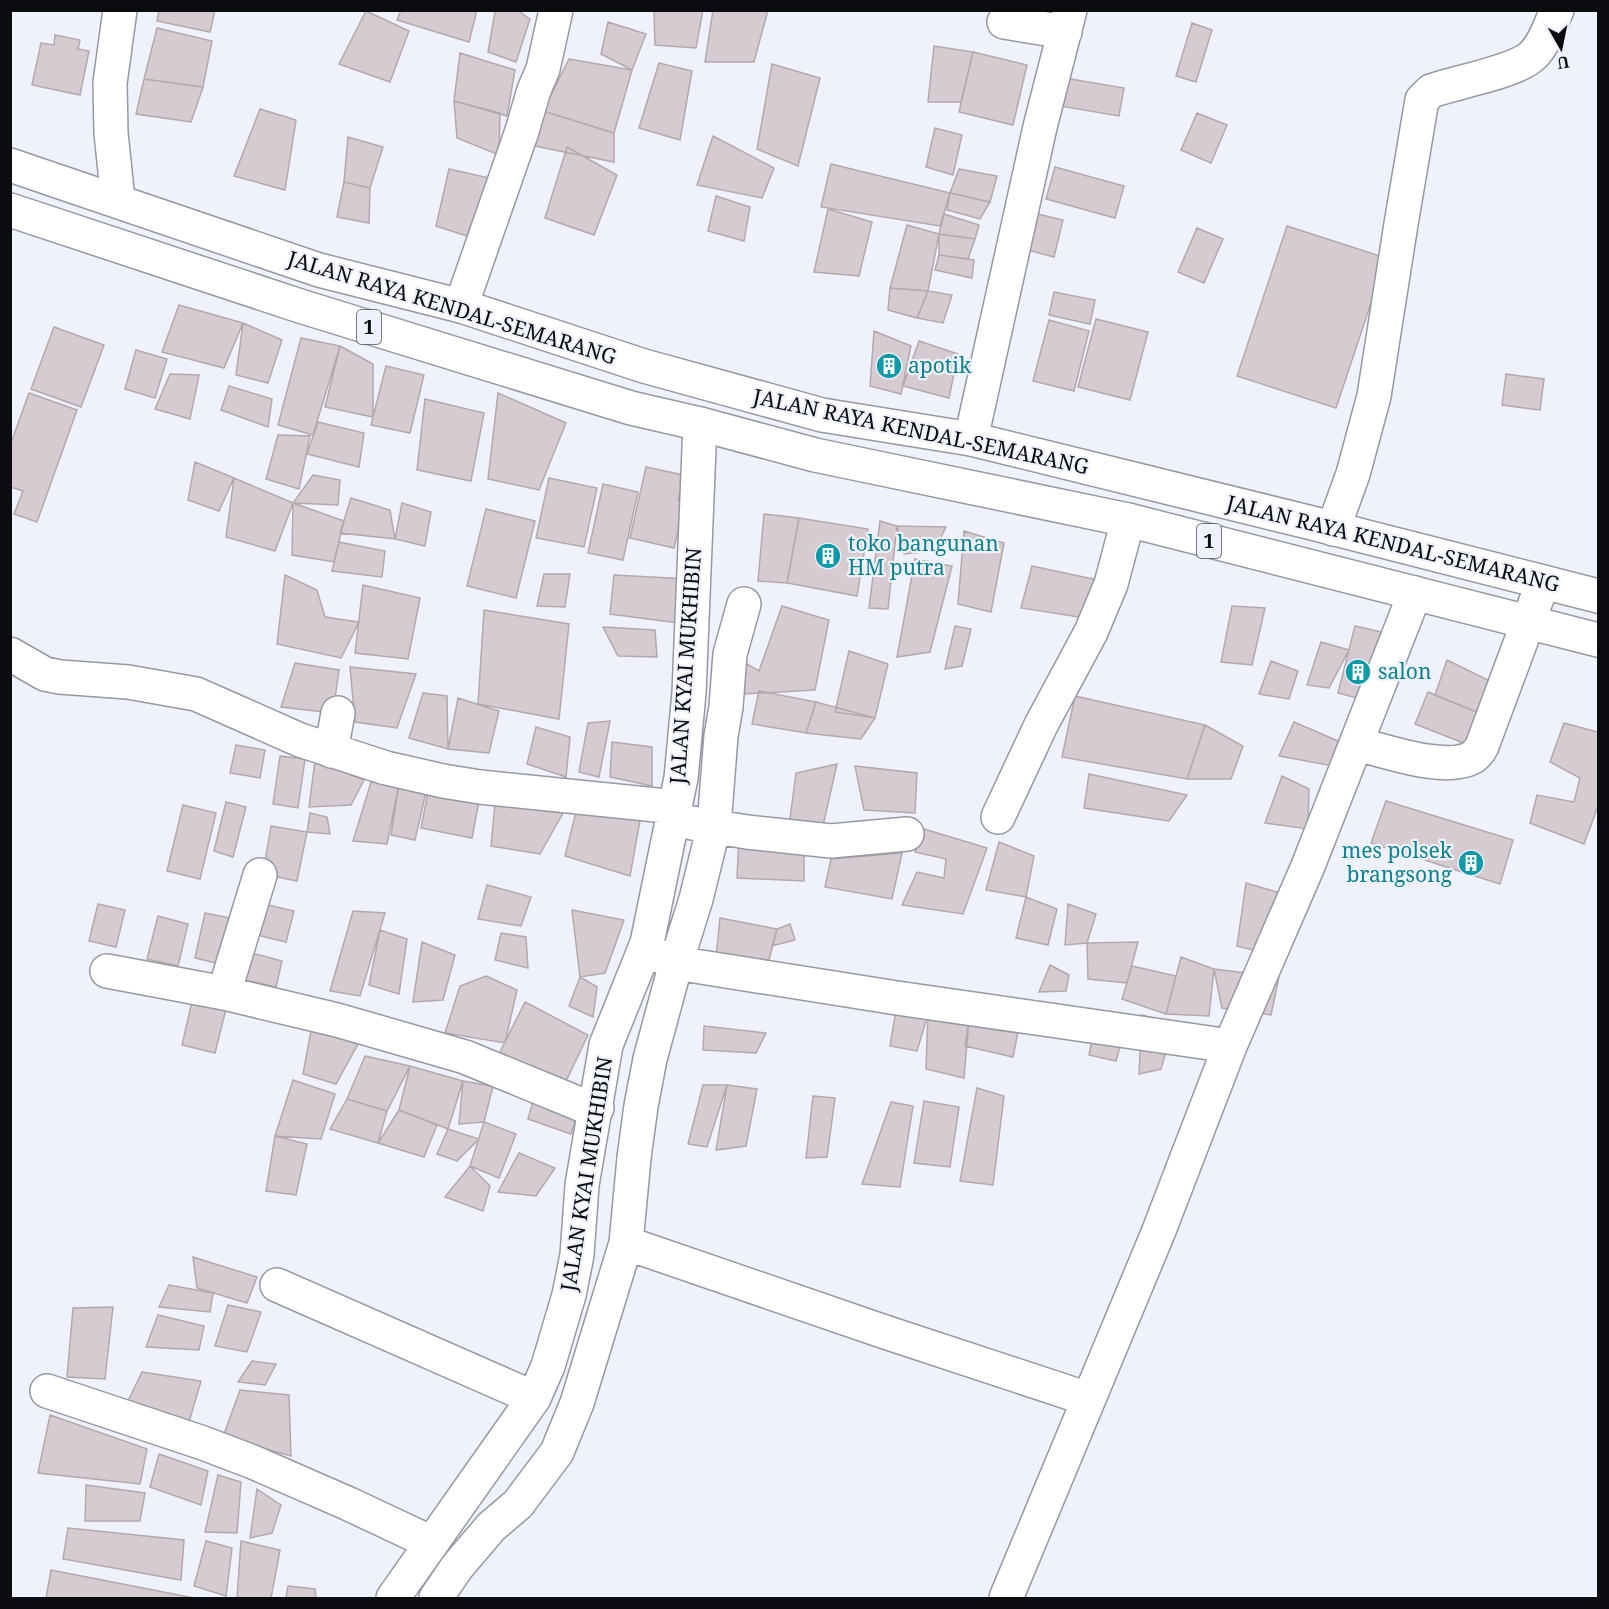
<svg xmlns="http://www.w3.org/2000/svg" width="1609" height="1609" font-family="'Noto Serif',serif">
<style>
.building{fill:#d5cbd0;stroke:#b3a8ad;stroke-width:1.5}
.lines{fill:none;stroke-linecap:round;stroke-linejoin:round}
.minor-casing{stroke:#9699a3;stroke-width:36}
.highway-casing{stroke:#9699a3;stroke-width:36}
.minor{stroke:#fff;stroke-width:33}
.highway{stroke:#fff;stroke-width:33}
.labels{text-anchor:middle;stroke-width:4.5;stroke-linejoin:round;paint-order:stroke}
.shield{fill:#eff2fc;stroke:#4f5156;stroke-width:1.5}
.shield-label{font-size:20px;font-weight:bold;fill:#0b0c0f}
.street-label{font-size:21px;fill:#0b0c0f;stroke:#eff2fc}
.culture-label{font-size:21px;fill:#0d838f;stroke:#eff2fc;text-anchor:start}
</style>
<rect width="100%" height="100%" fill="#eff2fc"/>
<!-- building -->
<path class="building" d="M159,10H215L210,32L157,21Z
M401,10H477L469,42L397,20Z
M504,10H517L530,19L516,62L488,52L495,12Z
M654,10H703L696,48L655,45Z
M713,10H768L754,62H705Z
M366,11L409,31L390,82L339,64Z
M608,22L646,34L632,70L601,54Z
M1192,23L1212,30L1196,82L1176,76Z
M157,28L212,41L203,87L144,79Z
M55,35L80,40L78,49L89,51L80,95L32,85L41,43L54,45Z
M934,46L973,52L961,102H928Z
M973,52L1027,65L1013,125L959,112Z
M460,53L515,70L507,116L454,101Z
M569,59L632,70L614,133L543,111Z
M659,63L692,71L680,140L639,128Z
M772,64L820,78L798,166L757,149Z
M1059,77L1124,88L1119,116L1054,105Z
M144,79L203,87L191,122L136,114Z
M454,101L500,113L499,155L457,138Z
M260,109L296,120L285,190L234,176Z
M543,111L614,133V162L534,146Z
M1197,113L1227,125L1211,163L1181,150Z
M935,128L962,135L953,175L926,167Z
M713,136L774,168L762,198L697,185Z
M348,137L383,147L370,188L344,182Z
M567,147L617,175L594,235L545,218Z
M831,164L950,193L940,226L821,207Z
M1055,167L1124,186L1115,218L1046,199Z
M449,169L489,178L467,236L436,226Z
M959,169L997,176L990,202L950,193Z
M344,182L370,188L369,223L337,217Z
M950,193L990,202L980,219L947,210Z
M716,196L750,207L744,241L708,231Z
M828,209L872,222L859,276L814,272Z
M1021,210L1063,220L1054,257L1012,246Z
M944,214L979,225L975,239L939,234Z
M907,225L939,234L928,291L890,288Z
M1287,226L1386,258L1336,408L1237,376Z
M1197,228L1223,239L1204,283L1178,272Z
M939,234L975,239L968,259L939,255Z
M939,255L974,260L972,278L935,270Z
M890,288L928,291L917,318L888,310Z
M928,291L952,295L943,323L917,318Z
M1054,292L1095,300L1090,324L1049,315Z
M179,305L243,323L224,368L162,352Z
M1096,319L1148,332L1130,400L1078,387Z
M1049,320L1089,331L1074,391L1033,381Z
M243,323L282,340L268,383L236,375Z
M54,327L104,345L81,407L31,389Z
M874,331L911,346L901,394L870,386Z
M301,338L340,346L313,435L278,425Z
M919,341L958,354L949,398L903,386Z
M340,346L373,364V417L325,407Z
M136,350L167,359L155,398L125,389Z
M386,366L424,375L410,433L371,425Z
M170,374L199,375L190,419L155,409Z
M1506,374L1544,379L1540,410L1502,405Z
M229,386L272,399L268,427L221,410Z
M29,393L77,410L37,522L14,514L23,491L10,487V446Z
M498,393L566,423L539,490L488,479Z
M425,399L484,413L471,481L417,470Z
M318,422L364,433L359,467L307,454Z
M278,435L310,436L299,489L266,479Z
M195,462L234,478L219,511L188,500Z
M646,467L684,475L678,500L685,502L674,548L630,538Z
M313,475L340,480L338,505L293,503Z
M234,478L293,503L275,551L226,537Z
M549,478L597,488L584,547L536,538Z
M603,484L638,492L623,560L588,553Z
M351,498L390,510L395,539L340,533Z
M293,503L344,521L334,562L292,555Z
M402,503L431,512L425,546L395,539Z
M486,509L535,521L516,598L467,586Z
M764,514L799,518L787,583L758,581Z
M799,518L868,529L857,596L787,583Z
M880,521L897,526L888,609L869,608Z
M897,526L946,527L934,551L904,554Z
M964,531L1004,543L991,612L958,604Z
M339,542L385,551L382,577L332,571Z
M915,559L952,566L930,652L897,657Z
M1032,566L1098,580L1085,618L1021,608Z
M544,574H570L565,607L537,606Z
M285,575L317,590L325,617L359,622L341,658L277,644Z
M614,575L688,579L686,624L610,614Z
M363,585L420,598L408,659L355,653Z
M782,606L829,620L815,690L744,694L731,681L742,661L759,671Z
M1232,606L1265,608L1252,665L1221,662Z
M484,610L569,624L559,719L478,704Z
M955,626L971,629L962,666L945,669Z
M1355,626L1382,632L1365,700L1338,693Z
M603,627L655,630L657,657L618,656Z
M1321,642L1349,650L1329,688L1307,685Z
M849,651L888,664L875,718L835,712Z
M1447,660L1492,682L1479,713L1435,695Z
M1271,661L1298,671L1289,699L1259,694Z
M295,663L339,670L333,713L281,707Z
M350,667L416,674L397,728L355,722Z
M759,691L816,702L806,733L752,724Z
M1428,692L1479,713L1466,744L1415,724Z
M423,693L447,696L448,749L409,738Z
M1075,696L1205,725L1187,779L1062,757Z
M458,698L499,711L489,753L448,749Z
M816,702L875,718L861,739L806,733Z
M610,721L599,777L579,772L588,723Z
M1294,722L1338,741L1333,766L1279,756Z
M1564,723L1598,732V806L1584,844L1530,823L1537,795L1574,802L1580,778L1550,762Z
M1205,725L1243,746L1231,779H1187Z
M536,727L570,737L566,777L527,764Z
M612,742L652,747V786L610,777Z
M236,745L265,750L260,778L230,773Z
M280,756L305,759L298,808L273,804Z
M315,761L364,780L351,805L309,807Z
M837,764L822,830L789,826L796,773Z
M855,766L917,773L915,813L864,810Z
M1089,774L1187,795L1169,821L1084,808Z
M1282,776L1309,789L1308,829L1265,823Z
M371,782L399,784L387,844L353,841Z
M399,784L427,788L415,840L391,835Z
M583,784L645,793L630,876L565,856Z
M428,792L479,801L472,838L421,828Z
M1386,801L1513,840L1500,884L1371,843Z
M226,802L246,807L233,857L214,851Z
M495,804L563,813L540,854L491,846Z
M183,805L216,813L200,879L167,871Z
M310,813L327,817L330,834L307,832Z
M271,826L307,832L297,881L263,874Z
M924,829L987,848L963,914L902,905L917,872L944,878L946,859L915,852Z
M739,837L804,844V881L737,878Z
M999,842L1034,856L1026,897L986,890Z
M902,853L892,899L825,887L831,859Z
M1246,883L1304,900L1284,958L1237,946Z
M487,885L531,897L521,926L478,919Z
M1026,897L1057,909L1048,945L1016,938Z
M260,903L294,911L286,942L253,934Z
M98,904L125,910L116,947L89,941Z
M1068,904L1096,914L1087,943L1065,945Z
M572,910L624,920L605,973L580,977Z
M353,911L385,913L360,996L330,991Z
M205,913L240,920L228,966L195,958Z
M158,916L188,924L178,966L147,959Z
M720,918L777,929L769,960L716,957Z
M790,924L795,940L772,946L777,929Z
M380,930L407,939L399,994L369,985Z
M501,933L526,937L528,968L495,960Z
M422,942L455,955L443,1000L413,1002Z
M1138,942L1127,983L1088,979L1087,943Z
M252,953L282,961L276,987L245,980Z
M1181,957L1214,969L1209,1016L1166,1014Z
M1050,965L1069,975L1066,991L1039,992Z
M1132,966L1176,976L1166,1014L1122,999Z
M1214,969L1279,977L1271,1015L1222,1008Z
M486,976L517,990L505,1043L445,1033L460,986Z
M580,977L597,987L593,1017L569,1006Z
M193,997L227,1005L215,1053L182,1045Z
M525,1002L588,1035L566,1081L499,1054Z
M897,1004L928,1014L917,1051L890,1046Z
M1097,1013L1128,1017L1116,1061L1089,1055Z
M928,1014L969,1020L964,1078L926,1069Z
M1142,1015L1174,1024L1161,1069L1139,1074Z
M969,1020L1019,1027L1013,1057L965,1046Z
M312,1025L358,1044L336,1084L303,1074Z
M704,1026L766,1033L756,1053L703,1050Z
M365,1056L410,1066L387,1111L347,1099Z
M410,1066L463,1081L448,1129L399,1110Z
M293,1080L335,1094L321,1139L275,1136Z
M463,1081L493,1086L484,1122L459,1124Z
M703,1085H727L707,1147L688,1144Z
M727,1085L757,1089L746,1146L716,1150Z
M977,1088L1004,1096L993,1185L960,1181Z
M813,1096L835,1098L827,1157L806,1158Z
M534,1098L579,1109L571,1134L528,1119Z
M347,1099L387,1111L378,1143L330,1129Z
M924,1101L959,1107L950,1167L914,1163Z
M891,1102L913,1106L900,1187L862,1184Z
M399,1110L437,1125L424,1157L378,1143Z
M484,1122L516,1134L499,1178L470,1166Z
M448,1129L479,1139L457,1161L437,1154Z
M275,1136L307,1144L296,1195L266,1191Z
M519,1153L555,1168L536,1196L498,1192Z
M470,1166L490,1186L483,1211L445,1197Z
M193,1257L257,1277L247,1303L197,1288Z
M169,1285L213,1293L210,1312L159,1307Z
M228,1305L261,1312L247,1352L215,1346Z
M113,1307L105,1379L67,1377L73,1308Z
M158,1315L204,1326L199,1350L146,1347Z
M252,1361L276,1364L265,1385L238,1382Z
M142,1372L201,1381L189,1422L127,1403Z
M240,1390L289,1395L291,1456L223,1437Z
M50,1415L147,1449L140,1484L38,1473Z
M159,1454L208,1471L201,1505L150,1487Z
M218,1475L241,1482L237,1533L205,1532Z
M86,1485L145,1493L140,1521H85Z
M257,1489L281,1505L272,1533L250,1538Z
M68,1528L184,1540L181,1580L63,1559Z
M206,1541L232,1548L226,1596L194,1586Z
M241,1541L280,1550L271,1598H237Z
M51,1570L194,1598H46Z
M288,1586L315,1589L316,1598H286Z"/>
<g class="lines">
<!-- minor casing -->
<g class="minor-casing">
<path id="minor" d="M1004,22L1065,32
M118,200L111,133L110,83L120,10
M461,306L522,131L534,90L543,69L556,10
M971,439L1040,127L1070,10
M1333,529L1353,474L1374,396L1401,224L1422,100L1431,91C1456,82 1515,72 1532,56C1545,44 1550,25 1557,10
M10,654L45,674L60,677L128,682L196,694L300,740L386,768L443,781L480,787L676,807
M1357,744C1386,751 1447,773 1473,757C1477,754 1480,750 1482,746L1543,582
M331,751L338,713
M998,817L1041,725L1091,632L1111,584L1128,520
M692,823L747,832L831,841L907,834
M657,955L676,963L897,998L1230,1046
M107,971L224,993L337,1020L465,1057L582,1105L597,1108
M224,993L260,875
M626,1243L885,1332L1088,1399
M277,1285L534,1398
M47,1391L203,1443L253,1462L349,1504L432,1543
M393,1598L534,1398L548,1366L569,1295L577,1255L582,1185L606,1045L647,943L681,778L689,693L700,424
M436,1598L457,1567L491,1527L518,1504L557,1452L577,1403L626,1243L634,1158L641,1106L650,1059L676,963L696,899L714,826L721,736L726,707L730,654L744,604
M1006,1598L1158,1233L1230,1046L1308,866L1415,593"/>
</g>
<!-- highway casing -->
<g class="highway-casing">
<path id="highway" d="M10,165L319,270L461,306L644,366L822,415L971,439L1308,522L1598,596
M10,210L300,306L631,408L700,424L815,455L1128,520L1598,640"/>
</g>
<!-- minor -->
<use href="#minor" class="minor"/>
<!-- highway -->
<use href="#highway" class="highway"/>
</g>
<!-- icons -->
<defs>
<g id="building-disc" transform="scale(1.35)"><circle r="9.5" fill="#0f9aa8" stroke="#eff2fc"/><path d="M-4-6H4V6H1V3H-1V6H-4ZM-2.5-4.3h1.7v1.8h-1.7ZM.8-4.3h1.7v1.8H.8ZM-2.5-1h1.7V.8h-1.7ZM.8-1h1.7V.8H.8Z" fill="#fff"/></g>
</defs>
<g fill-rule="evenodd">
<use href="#building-disc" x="889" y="366"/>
<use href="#building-disc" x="828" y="556"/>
<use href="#building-disc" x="1358" y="672"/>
<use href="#building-disc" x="1471" y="863"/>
</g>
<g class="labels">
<!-- shield labels -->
<g class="shield">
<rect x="357" y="310" width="24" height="34" rx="4.5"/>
<rect x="1197" y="524" width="24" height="34" rx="4.5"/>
</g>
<g class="shield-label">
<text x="369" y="334">1</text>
<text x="1209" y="548">1</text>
</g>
<!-- street labels -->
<g class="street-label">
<text transform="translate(452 308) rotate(17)" y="7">JALAN RAYA KENDAL-SEMARANG</text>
<text transform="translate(921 432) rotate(12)" y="7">JALAN RAYA KENDAL-SEMARANG</text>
<text transform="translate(1393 544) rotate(14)" y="7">JALAN RAYA KENDAL-SEMARANG</text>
<text transform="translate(686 666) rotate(-86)" y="7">JALAN KYAI MUKHIBIN</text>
<text transform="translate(587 1174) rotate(-81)" y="7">JALAN KYAI MUKHIBIN</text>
</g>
<!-- culture labels -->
<g class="culture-label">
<text x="908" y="373">apotik</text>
<text x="848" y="551">toko bangunan<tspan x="848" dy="24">HM putra</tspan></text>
<text x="1378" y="679">salon</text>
<text x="1452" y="858" text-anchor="end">mes polsek<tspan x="1452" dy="24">brangsong</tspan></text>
</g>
</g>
<!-- border -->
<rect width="1609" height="1609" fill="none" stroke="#0b0c0f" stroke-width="24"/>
<!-- north arrow -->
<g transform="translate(1561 48) rotate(171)" stroke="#eff2fc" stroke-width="4.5" paint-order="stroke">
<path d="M0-4.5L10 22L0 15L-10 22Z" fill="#0b0c0f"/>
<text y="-9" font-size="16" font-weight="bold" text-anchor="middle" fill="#0b0c0f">U</text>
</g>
</svg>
